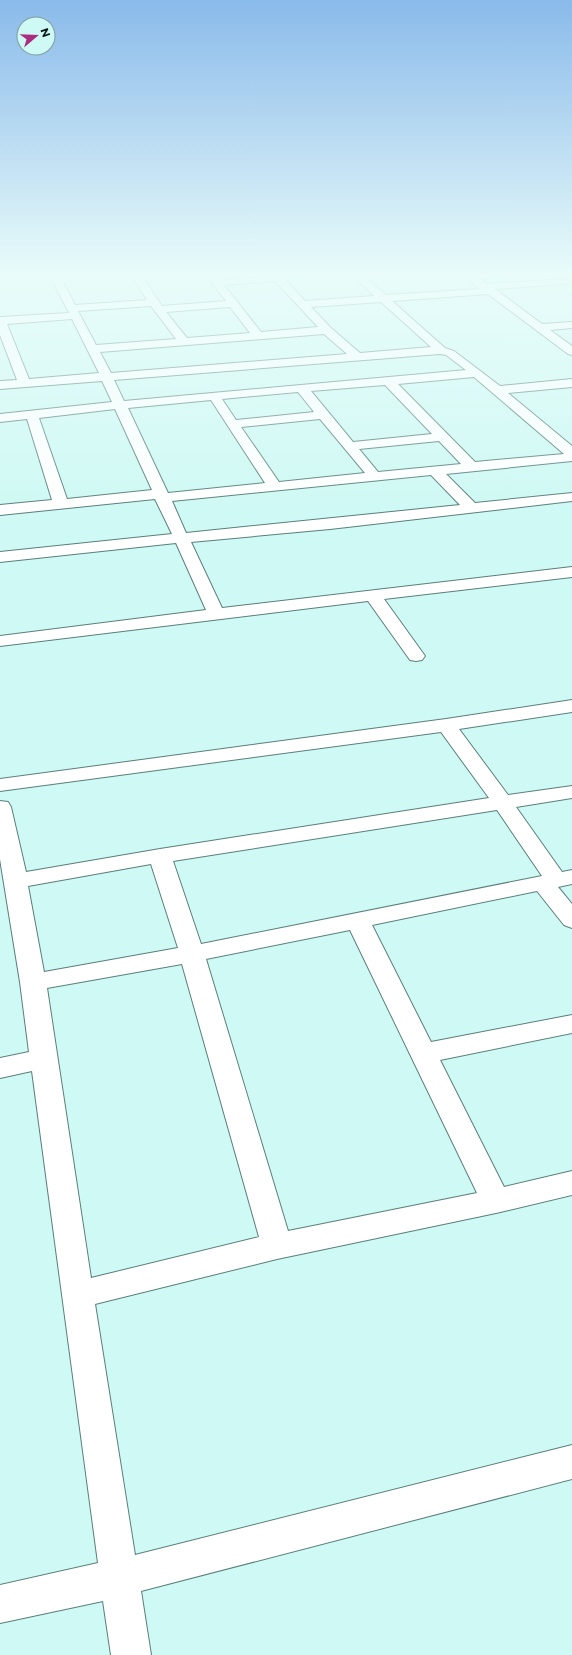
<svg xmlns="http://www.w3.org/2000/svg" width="572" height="1655" font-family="Montserrat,sans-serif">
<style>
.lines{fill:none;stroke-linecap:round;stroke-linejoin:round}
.minor-casing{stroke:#597f7b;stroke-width:2}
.minor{fill:#fff;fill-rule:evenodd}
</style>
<rect width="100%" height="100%" fill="#cff9f4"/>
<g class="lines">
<!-- minor casing -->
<g class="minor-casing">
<path id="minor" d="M50,276H60L75,305L147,300L132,276H142L162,306L226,301L206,276H217L219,280L282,276L305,301L374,296L353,276H364L386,295L480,289L465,276H477L487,284L569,279L570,281L569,283L565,284L495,289L542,324L572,322V328L550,330L572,346V355L568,354L488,294L392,301L445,348L454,351L500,386L572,379V387L508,393L572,446V461L446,474L475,503L572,493V501L330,529L191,542L222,608L572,567V577L384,599L425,656L422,660L416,661L410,660L368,601L0,646V636L206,610L176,543L0,562V552L172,534L155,499L0,515V505L52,500L27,419L0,422V414L112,402L102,381L0,389V381L17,380L0,335V317L69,313ZM275,281L318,327L261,332L224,285ZM381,302L431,347L360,353L331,328L311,307ZM151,306L176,339L96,345L78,311ZM230,307L250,333L187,338L166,312ZM72,319L99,373L29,379L7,324ZM324,334L347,354L111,373L100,352ZM440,354L446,355L466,370L124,401L114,380ZM474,377L564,454L475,462L398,384ZM385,385L432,434L353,442L311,391ZM298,392L314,412L236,420L222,399ZM211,400L265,483L168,493L128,408ZM115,409L152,490L67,499L39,418ZM320,419L365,473L279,482L241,427ZM439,441L461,464L378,472L359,449ZM431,475L460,505L186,533L172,501Z
M572,700V712L459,729L508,795L572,786V798L516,807L562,872L572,870V884L558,887L572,904V928L564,925L537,891L372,925L431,1042L572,1015V1033L440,1060L504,1187L572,1171V1195L496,1213L277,1259L95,1304L135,1555L572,1445V1479L141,1591L151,1655H111L103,1601L0,1623V1585L98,1563L32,1071L0,1078V1058L29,1052L20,982L0,859V801L8,802L11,807L26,872L160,849L489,798L441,732L0,791V779L446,719ZM497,810L542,876L201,944L173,861ZM151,864L178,948L44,972L28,886ZM350,930L477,1193L288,1231L206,959ZM182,964L259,1237L91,1278L47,988Z"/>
</g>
<!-- minor -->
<use href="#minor" class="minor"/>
</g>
<!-- sky -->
<linearGradient id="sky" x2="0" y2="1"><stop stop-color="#8abaea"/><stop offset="0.54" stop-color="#e9fcfa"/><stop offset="1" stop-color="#e9fcfa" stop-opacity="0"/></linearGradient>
<rect width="572" height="508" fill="url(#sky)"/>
<!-- north arrow -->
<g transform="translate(36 36) rotate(71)"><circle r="19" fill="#cff9f4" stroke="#7f9e9a"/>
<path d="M0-3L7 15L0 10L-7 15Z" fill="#ab2d7d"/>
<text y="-6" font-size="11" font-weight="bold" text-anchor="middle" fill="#061614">N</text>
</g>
</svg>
